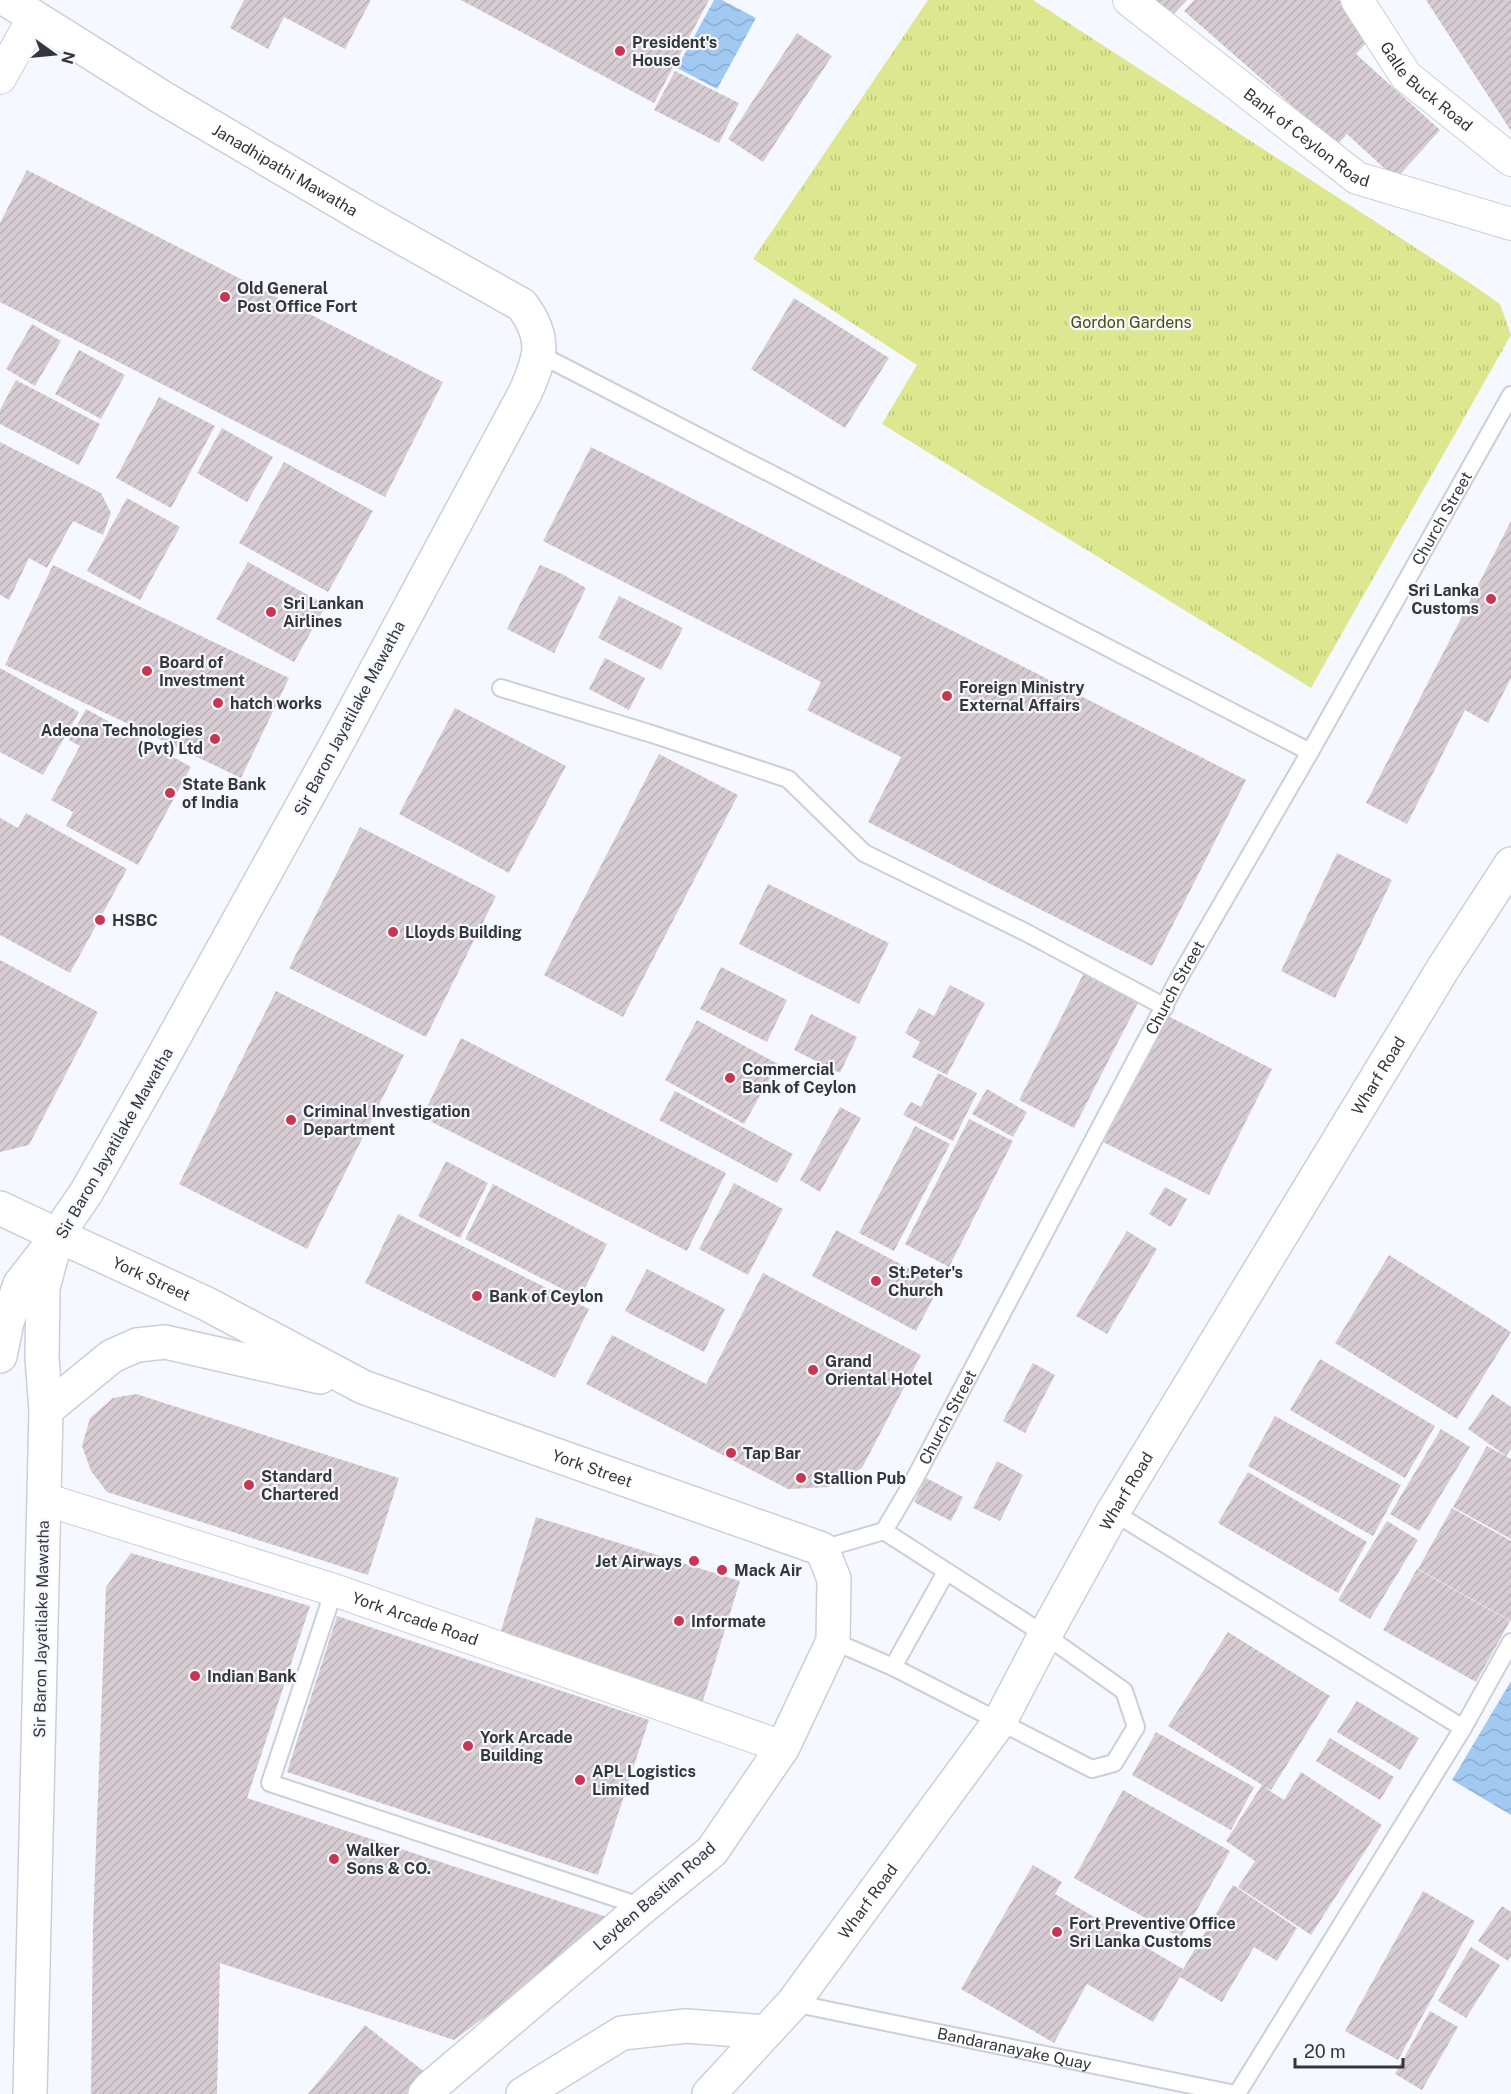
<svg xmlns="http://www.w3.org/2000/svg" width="1511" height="2094" font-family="'Public Sans',sans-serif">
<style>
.park{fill:url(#park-tufts)}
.water{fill:url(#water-waves)}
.building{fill:url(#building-hatch)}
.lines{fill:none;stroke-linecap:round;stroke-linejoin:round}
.lane-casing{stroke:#cacfd9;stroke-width:20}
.street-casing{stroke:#cacfd9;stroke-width:34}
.secondary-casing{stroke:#cacfd9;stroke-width:36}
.primary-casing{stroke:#cacfd9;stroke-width:36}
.lane{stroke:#fff;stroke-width:16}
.street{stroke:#fff;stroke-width:32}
.secondary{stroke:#fff;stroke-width:33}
.primary{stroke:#fff;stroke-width:33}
.poi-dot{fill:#c73750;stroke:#f6f8ff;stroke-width:2}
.labels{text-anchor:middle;stroke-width:4.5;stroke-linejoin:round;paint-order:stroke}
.poi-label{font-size:16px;font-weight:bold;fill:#34363a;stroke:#f6f8ff;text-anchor:start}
.street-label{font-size:16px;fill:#34363a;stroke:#f6f8ff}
.park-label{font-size:16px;fill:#4c510a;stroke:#f6f8ff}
</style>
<defs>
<pattern id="park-tufts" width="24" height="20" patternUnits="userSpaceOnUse" patternTransform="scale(1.5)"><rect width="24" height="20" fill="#dce78f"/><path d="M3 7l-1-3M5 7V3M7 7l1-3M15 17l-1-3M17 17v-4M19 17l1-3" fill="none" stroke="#bdc77c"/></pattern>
<pattern id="water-waves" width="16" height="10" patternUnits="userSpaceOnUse" patternTransform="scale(1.5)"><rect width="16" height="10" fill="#a1c9f1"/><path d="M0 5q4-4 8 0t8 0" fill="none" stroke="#8badcf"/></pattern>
<pattern id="building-hatch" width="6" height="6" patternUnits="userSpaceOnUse" patternTransform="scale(1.5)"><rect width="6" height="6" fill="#d7ccd2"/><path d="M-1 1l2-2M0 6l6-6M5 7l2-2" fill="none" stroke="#b9b0b5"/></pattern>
</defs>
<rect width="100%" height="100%" fill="#f6f8ff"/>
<!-- park -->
<path class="park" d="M928,0H1033L1470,283L1500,304L1511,335L1311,688L882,424L917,365L753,259Z"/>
<!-- water -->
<path class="water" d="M714,0H722L756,18L717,89L677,68Z
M1511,1681V1815L1452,1780Z"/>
<!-- building -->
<path class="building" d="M244,0H371L345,49L284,17L268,49L230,28Z
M461,0H709L654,103Z
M1153,0H1187L1171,17Z
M1194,0H1339L1375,33L1356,54L1440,130L1396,179L1347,134L1337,145L1184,11Z
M1426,0H1511V131Z
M797,33L832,56L763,162L728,139Z
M675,71L739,103L719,143L654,110Z
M27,170L443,382L385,497L0,302V223Z
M794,298L889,358L845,428L751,369Z
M32,324L61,341L35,386L6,369Z
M79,350L125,375L101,419L55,394Z
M16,380L100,424L79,465L0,424V410Z
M159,397L215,426L171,508L116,478Z
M222,428L273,457L247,502L197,473Z
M0,442L101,493L111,513L103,535L73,521L47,568L29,558L9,600L0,595Z
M591,447L1246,780L1152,966L868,822L901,757L807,710L821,682L543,541Z
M284,462L373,511L328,592L239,543Z
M127,498L180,527L140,600L87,571Z
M1511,521V678L1488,723L1465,710L1407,824L1366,803Z
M248,562L326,605L294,662L216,619Z
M53,565L289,678L241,778L5,665Z
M540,565L564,575L586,588L554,653L507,629Z
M619,596L683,628L661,670L598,638Z
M605,658L645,678L629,710L589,689Z
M0,668L79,712L43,775L0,752Z
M455,708L566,766L509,873L399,814Z
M86,709L191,767L138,865L66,826L73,812L51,800L80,746L69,740Z
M659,754L738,795L623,1017L544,975Z
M26,813L127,869L70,973L0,935V818L18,828Z
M360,827L496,896L426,1037L289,968Z
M1337,853L1392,880L1335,998L1281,971Z
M768,884L889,943L859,1004L739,944Z
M0,960L98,1012L29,1145L0,1152Z
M721,967L787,1000L767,1042L700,1009Z
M1086,969L1141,997L1074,1128L1019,1100Z
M950,985L985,1003L947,1075L912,1057L920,1042L905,1033L919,1008L934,1016Z
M276,991L404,1055L307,1249L179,1184Z
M811,1014L857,1037L840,1073L794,1050Z
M1164,1014L1272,1069L1209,1195L1101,1141Z
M697,1020L778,1064L744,1124L665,1080Z
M461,1038L726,1173L687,1251L422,1117Z
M938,1073L977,1093L953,1141L903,1115L911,1102L921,1107Z
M987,1089L1027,1112L1013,1137L972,1114Z
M675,1091L793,1154L777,1183L659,1120Z
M840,1107L861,1118L820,1192L800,1180Z
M969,1119L1013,1141L949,1267L905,1244Z
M915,1126L950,1144L894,1251L859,1233Z
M446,1161L488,1183L460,1238L418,1216Z
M734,1183L783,1209L748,1275L699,1249Z
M493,1184L607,1244L580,1298L465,1239Z
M1165,1187L1187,1199L1171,1227L1149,1214Z
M398,1214L589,1309L555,1378L365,1283Z
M836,1230L940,1285L916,1331L812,1276Z
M1127,1231L1157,1249L1107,1334L1076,1316Z
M1389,1255L1511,1332L1457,1419L1335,1343Z
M647,1269L725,1309L704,1352L625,1311Z
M763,1273L921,1355L862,1468L828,1487L788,1489L586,1384L612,1335L706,1384Z
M1320,1359L1435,1426L1405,1478L1290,1410Z
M1033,1363L1055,1375L1025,1433L1003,1421Z
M136,1394L399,1478L368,1575L107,1492L91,1471L82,1446L90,1418L113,1398Z
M1492,1394L1511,1407V1449L1506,1456L1468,1429Z
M1275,1416L1401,1485L1373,1536L1248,1466Z
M1441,1429L1470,1447L1419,1531L1390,1514Z
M1487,1446L1511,1459V1539L1453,1507Z
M997,1461L1023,1475L1000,1521L973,1508Z
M1248,1472L1367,1542L1338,1593L1218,1523Z
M926,1478L963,1497L951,1521L914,1502Z
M1452,1508L1511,1541V1621L1418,1569Z
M536,1517L740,1581L702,1704L498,1640Z
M1387,1521L1418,1540L1370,1619L1338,1600Z
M131,1553L310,1606L247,1798L616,1920L454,2040L220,1963L217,2094H91L93,1925L106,1587Z
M1417,1569L1510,1621L1476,1682L1383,1630Z
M337,1616L649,1720L598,1875L287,1772Z
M1228,1632L1330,1696L1271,1790L1264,1787L1284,1800L1301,1772L1382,1825L1311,1935L1238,1887L1255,1861L1226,1841L1262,1785L1168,1726Z
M1357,1701L1419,1738L1400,1770L1337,1732Z
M1156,1732L1254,1787L1231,1830L1132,1775Z
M1330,1738L1394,1777L1380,1800L1316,1761Z
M1123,1790L1230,1851L1181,1938L1074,1878Z
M1033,1865L1062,1882L1055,1894L1183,1969L1233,1885L1297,1928L1277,1961L1254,1947L1222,2002L1180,1977L1153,2022L1087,1984L1054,2043L961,1989Z
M1423,1891L1475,1921L1398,2060L1345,2031Z
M1502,1906L1511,1912V1956L1508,1961L1478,1941Z
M1471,1947L1500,1965L1466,2018L1438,2001Z
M1430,2011L1458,2027L1422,2090L1395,2074Z
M365,2025L426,2073L407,2094H308Z"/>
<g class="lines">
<!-- lane casing -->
<g class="lane-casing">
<g id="lane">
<path d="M539,354L1310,752"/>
<path d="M501,688L652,734L788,779L864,853L1025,932L1165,1007"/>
<path d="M1113,1512L1463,1728L1237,2094"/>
<path id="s1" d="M822,1549L884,1531L914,1480L1180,976L1310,752L1511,395"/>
<path d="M334,1590L270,1783L643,1907"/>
<path d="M833,1641L893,1667L1092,1769L1114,1763L1136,1727L1124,1691L1045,1635L884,1531"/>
<path d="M893,1667L946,1572"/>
<path d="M1463,1728L1511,1642"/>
<path id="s2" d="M793,2003L1235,2094"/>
</g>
</g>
<!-- street casing -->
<g class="street-casing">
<g id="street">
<path id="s3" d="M1129,0L1357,178L1511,224"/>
<path id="s4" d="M1357,0L1406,76L1511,160"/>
<path d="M0,78L34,17"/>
<path id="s5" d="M44,1499L334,1590L783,1747"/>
</g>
</g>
<!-- secondary casing -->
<g class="secondary-casing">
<g id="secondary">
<path id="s6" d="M57,1235L207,1304L363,1387L822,1549L834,1579L833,1641L783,1747L712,1851L643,1907L430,2088L425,2094"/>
<path d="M46,1410L112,1356L137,1345L165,1342L320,1377"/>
<path d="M523,2094L622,2033L686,2026L766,2032"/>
<path id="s7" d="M709,2094L793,2003L1000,1721L1045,1635L1113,1512L1444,967L1511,864"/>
</g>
</g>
<!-- primary casing -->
<g class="primary-casing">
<g id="primary">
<path id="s8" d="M7,0L163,98L367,218L522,305C547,339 541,357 525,393L336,745L162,1059L86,1193L57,1235L43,1288L42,1358L46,1410L30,2094"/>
<path d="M0,1208L57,1235"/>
<path d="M0,1356L7,1322L20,1284L46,1251"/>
</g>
</g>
<!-- lane -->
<use href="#lane" class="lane"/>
<!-- street -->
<use href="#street" class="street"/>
<!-- secondary -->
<use href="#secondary" class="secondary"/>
<!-- primary -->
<use href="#primary" class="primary"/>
</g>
<!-- markers -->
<g class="poi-dot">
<circle cx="620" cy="51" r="6"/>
<circle cx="225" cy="297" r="6"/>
<circle cx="1491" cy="599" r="6"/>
<circle cx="271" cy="612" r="6"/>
<circle cx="147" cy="671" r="6"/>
<circle cx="947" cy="696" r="6"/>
<circle cx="218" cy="703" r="6"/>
<circle cx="215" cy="739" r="6"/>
<circle cx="170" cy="793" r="6"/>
<circle cx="100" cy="920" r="6"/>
<circle cx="393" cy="932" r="6"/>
<circle cx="730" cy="1078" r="6"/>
<circle cx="291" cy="1120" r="6"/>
<circle cx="876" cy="1281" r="6"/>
<circle cx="477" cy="1296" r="6"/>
<circle cx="813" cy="1370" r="6"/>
<circle cx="731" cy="1453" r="6"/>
<circle cx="801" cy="1478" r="6"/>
<circle cx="249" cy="1485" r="6"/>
<circle cx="694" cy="1561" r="6"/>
<circle cx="722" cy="1570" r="6"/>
<circle cx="679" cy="1621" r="6"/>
<circle cx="195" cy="1676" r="6"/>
<circle cx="468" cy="1746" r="6"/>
<circle cx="580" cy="1780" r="6"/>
<circle cx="334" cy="1859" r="6"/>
<circle cx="1057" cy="1932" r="6"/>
</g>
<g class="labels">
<!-- poi labels -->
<g class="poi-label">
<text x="632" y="48">President's<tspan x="632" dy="18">House</tspan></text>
<text x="237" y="294">Old General<tspan x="237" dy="18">Post Office Fort</tspan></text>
<text x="1479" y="596" text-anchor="end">Sri Lanka<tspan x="1479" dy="18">Customs</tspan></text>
<text x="283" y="609">Sri Lankan<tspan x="283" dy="18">Airlines</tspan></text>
<text x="159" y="668">Board of<tspan x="159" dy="18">Investment</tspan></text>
<text x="959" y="693">Foreign Ministry<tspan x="959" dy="18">External Affairs</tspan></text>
<text x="230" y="709">hatch works</text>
<text x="203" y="736" text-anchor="end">Adeona Technologies<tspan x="203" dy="18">(Pvt) Ltd</tspan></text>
<text x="182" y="790">State Bank<tspan x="182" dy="18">of India</tspan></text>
<text x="112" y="926">HSBC</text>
<text x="405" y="938">Lloyds Building</text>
<text x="742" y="1075">Commercial<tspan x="742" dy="18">Bank of Ceylon</tspan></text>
<text x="303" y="1117">Criminal Investigation<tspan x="303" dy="18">Department</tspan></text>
<text x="888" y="1278">St.Peter's<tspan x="888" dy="18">Church</tspan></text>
<text x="489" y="1302">Bank of Ceylon</text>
<text x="825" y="1367">Grand<tspan x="825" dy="18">Oriental Hotel</tspan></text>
<text x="743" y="1459">Tap Bar</text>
<text x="261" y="1482">Standard<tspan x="261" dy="18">Chartered</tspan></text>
<text x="813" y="1484">Stallion Pub</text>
<text x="682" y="1567" text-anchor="end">Jet Airways</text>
<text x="734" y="1576">Mack Air</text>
<text x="691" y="1627">Informate</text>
<text x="207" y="1682">Indian Bank</text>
<text x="480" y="1743">York Arcade<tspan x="480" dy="18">Building</tspan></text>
<text x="592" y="1777">APL Logistics<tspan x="592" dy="18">Limited</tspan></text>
<text x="346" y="1856">Walker<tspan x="346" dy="18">Sons &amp; CO.</tspan></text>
<text x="1069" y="1929">Fort Preventive Office<tspan x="1069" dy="18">Sri Lanka Customs</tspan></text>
</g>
<!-- street labels -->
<g class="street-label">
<text dy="6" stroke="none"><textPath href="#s4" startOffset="112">Galle Buck Road</textPath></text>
<text dy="6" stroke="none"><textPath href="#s3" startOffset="225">Bank of Ceylon Road</textPath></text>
<text dy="6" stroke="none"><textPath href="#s8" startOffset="326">Janadhipathi Mawatha</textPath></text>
<text dy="6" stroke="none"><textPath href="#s1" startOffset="1221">Church Street</textPath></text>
<text transform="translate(349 718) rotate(-62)" y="6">Sir Baron Jayatilake Mawatha</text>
<text dy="6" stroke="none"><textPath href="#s1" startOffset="681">Church Street</textPath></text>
<text dy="6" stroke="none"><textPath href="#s7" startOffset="1222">Wharf Road</textPath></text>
<text transform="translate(114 1143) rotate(-60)" y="6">Sir Baron Jayatilake Mawatha</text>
<text dy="6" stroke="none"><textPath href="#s6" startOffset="104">York Street</textPath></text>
<text dy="6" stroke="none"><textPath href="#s1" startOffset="195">Church Street</textPath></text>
<text dy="6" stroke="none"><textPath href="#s6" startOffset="585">York Street</textPath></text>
<text dy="6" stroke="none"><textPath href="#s7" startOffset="736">Wharf Road</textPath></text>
<text dy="6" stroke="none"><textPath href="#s5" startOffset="390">York Arcade Road</textPath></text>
<text transform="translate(41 1629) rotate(-89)" y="6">Sir Baron Jayatilake Mawatha</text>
<text transform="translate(654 1896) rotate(-41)" y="6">Leyden Bastian Road</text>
<text dy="6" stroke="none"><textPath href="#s7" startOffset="250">Wharf Road</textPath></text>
<text dy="6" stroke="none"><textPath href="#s2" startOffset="226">Bandaranayake Quay</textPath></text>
</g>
<!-- park labels -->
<g class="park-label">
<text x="1131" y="328">Gordon Gardens</text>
</g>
</g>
<!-- north arrow -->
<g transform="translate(54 54) rotate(105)" stroke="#f6f8ff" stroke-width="4.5" paint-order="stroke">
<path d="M0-4.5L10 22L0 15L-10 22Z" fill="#34363a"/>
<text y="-9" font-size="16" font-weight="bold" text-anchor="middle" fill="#34363a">N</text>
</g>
<!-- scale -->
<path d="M1295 2058v9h108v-9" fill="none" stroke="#34363a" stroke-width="3"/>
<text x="1304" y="2058" font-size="18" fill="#34363a" stroke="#f6f8ff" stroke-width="4.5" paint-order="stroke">20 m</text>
</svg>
